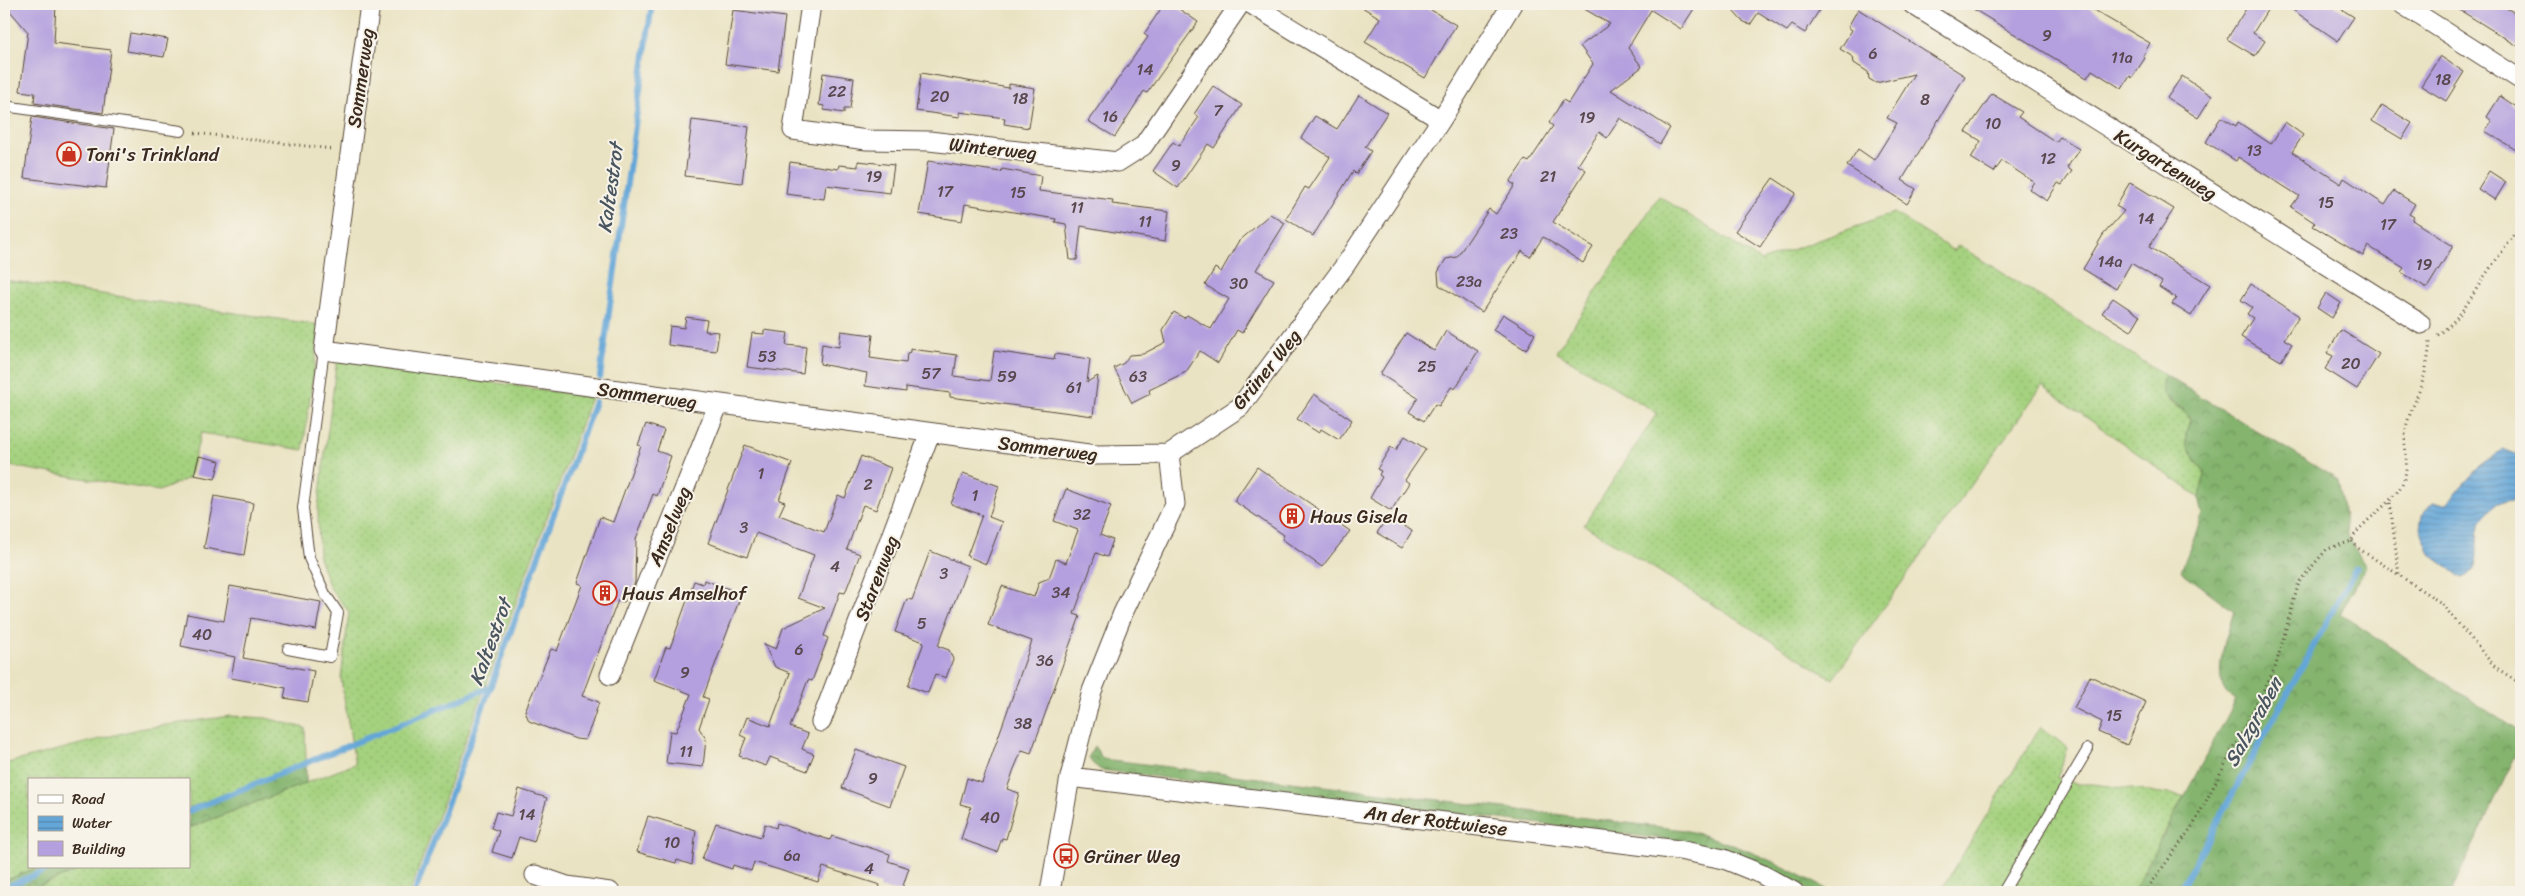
<svg xmlns="http://www.w3.org/2000/svg" width="2525" height="896" font-family="Sriracha,sans-serif">
<style>
.grass{fill:url(#grass-dots);stroke:#707e4e}
.forest{fill:url(#forest-crowns);stroke:#606f46}
.water{fill:url(#water-rules);stroke:#50687b}
.lines{fill:none;stroke-linecap:round;stroke-linejoin:round}
.stream{stroke:#64a6d8;stroke-width:6}
.building{fill:#b4a0de}
.service-casing{stroke:#554637;stroke-width:12}
.minor-casing{stroke:#554637;stroke-width:21}
.path{stroke:#554637;stroke-width:3;stroke-dasharray:1 4;stroke-linecap:butt}
.service{stroke:#fff;stroke-width:10}
.minor{stroke:#fff;stroke-width:19}
.labels{text-anchor:middle;stroke-width:4;stroke-linejoin:round;paint-order:stroke}
.number-label{font-size:16px;fill:#59484e}
.street-label{font-size:19px;fill:#3b2a1e;stroke:#f7f3e8}
.poi-label{font-size:19px;fill:#3b2a1e;stroke:#f7f3e8;text-anchor:start}
.water-label{font-size:20px;font-style:italic;fill:#49555f;stroke:#f7f3e8}
</style>
<defs>
<pattern id="grass-dots" width="8" height="8" patternUnits="userSpaceOnUse" patternTransform="scale(1.25)"><rect width="8" height="8" fill="#a5d27f"/><path d="M2 2h.1M6 6h.1" fill="none" stroke="#8fb46d" stroke-width="1.8" stroke-linecap="round"/></pattern>
<pattern id="forest-crowns" width="20" height="18" patternUnits="userSpaceOnUse" patternTransform="scale(1.25)"><rect width="20" height="18" fill="#84b46e"/><path d="M2 6a3 3 0 1 1 6 0M12 15a3 3 0 1 1 6 0" fill="none" stroke="#6d935a"/></pattern>
<pattern id="water-rules" width="6" height="5" patternUnits="userSpaceOnUse" patternTransform="scale(1.25)"><rect width="6" height="5" fill="#64a6d8"/><path d="M0 2.5h6" fill="none" stroke="#5487af"/></pattern>
</defs>
<rect width="100%" height="100%" fill="#f7f3e8"/>
<filter id="ink" filterUnits="userSpaceOnUse"><feTurbulence type="fractalNoise" baseFrequency=".02" numOctaves="2"/><feDisplacementMap in="SourceGraphic" scale="10" xChannelSelector="R" yChannelSelector="G"/><feConvolveMatrix kernelMatrix="1 2 1 2 8 2 1 2 1" color-interpolation-filters="sRGB"/></filter>
<filter id="wash" filterUnits="userSpaceOnUse"><feTurbulence type="fractalNoise" baseFrequency=".0096" numOctaves="4" result="noise"/><feDisplacementMap in="SourceGraphic" scale="20" xChannelSelector="R" yChannelSelector="G"/><feGaussianBlur stdDeviation="1.12" result="paint"/><feColorMatrix in="noise" values="0 0 0 0 0 0 0 0 0 0 0 0 0 0 0 0 0 1.4 0 .05"/><feComposite in="paint" operator="in"/></filter>
<g filter="url(#wash)">
<rect width="100%" height="100%" fill="#eae3c3"/>
<!-- grass -->
<path class="grass" d="M1659,196L1761,261L1894,213L1954,251L1958,245L2165,375L2162,381L2169,401L2188,414L2190,419L2186,434V446L2204,472L2203,485L2199,497L2042,386L1833,679L1584,525L1657,413L1556,352Z
M4,280L320,325L303,450L201,433L189,478L159,491L4,465Z
M337,359L591,397L410,892H23L87,867H189V828L355,764L341,679L349,612L330,588L319,557L318,508Z
M230,716L266,718L305,728L306,762L189,808V780H29V867H38L4,881V764L138,729Z
M2040,727L2068,748L2057,778L2076,784H2093L2184,796L2133,892H1940Z"/>
<!-- forest -->
<path class="forest" d="M2165,375L2338,480L2347,535L2366,566L2340,614L2521,733V744L2451,892H2133L2236,700C2233,698 2229,695 2226,692C2212,673 2228,632 2234,611L2181,571L2203,514L2199,497L2203,485L2204,472L2186,446V434L2190,419C2183,403 2152,399 2165,375Z
M1094,746L1103,759L1684,830C1738,843 1784,866 1832,892H1812L1768,868L1680,841L1101,770L1092,763L1089,757Z
M306,762V783L189,828V808Z
M38,867H87L23,892H4V881Z"/>
<!-- water -->
<path class="water" d="M2503,449L2521,456V504L2514,500L2497,502C2491,510 2483,517 2479,527C2473,544 2485,572 2462,578L2430,554L2420,528L2422,515L2433,503H2446L2480,466Z"/>
<g class="lines">
<!-- stream -->
<path class="stream" d="M600,377L652,4
M189,811L491,687
M4,888L53,867
M415,892L595,402
M2179,892L2356,568"/>
</g>
<g id="blocks">
<!-- building -->
<path class="building" d="M4,4H56L54,43L111,50L103,113L34,103L35,93L20,91L28,32Z
M1164,4H1172L1198,22L1147,93L1144,91L1115,137L1088,121L1148,37L1144,34Z
M1357,4H1421L1456,25L1425,78L1365,42L1380,18Z
M1576,4H1697L1681,29L1651,10L1628,48L1642,67L1611,90L1670,128L1660,144L1620,118L1607,138L1599,132L1578,165L1586,170L1553,222L1593,247L1583,263L1543,237L1530,257L1522,251L1482,312L1439,285L1438,272L1446,259L1457,257L1489,209L1496,214L1515,185L1510,182L1525,160L1529,162L1553,126L1549,123L1563,100L1568,103L1593,64L1580,46L1610,24Z
M1727,4H1823L1805,33L1792,25L1787,31L1758,13L1750,25L1741,20Z
M1965,4H2083L2150,43L2143,56L2145,58L2132,78L2130,76L2122,89L2092,70L2087,78Z
M2249,4H2271L2253,33L2265,41L2255,56L2227,39Z
M2284,4H2333L2354,17L2338,41Z
M2450,4H2500L2521,17V48Z
M1858,9L1965,76L1902,180L1916,189L1907,204L1847,166L1858,149L1874,160L1897,123L1887,118L1914,74L1876,83L1869,79L1868,72L1854,63L1853,57L1840,49L1852,30L1848,27Z
M733,10L785,17L778,71L725,64Z
M130,33L168,39L164,57L127,51Z
M2440,56L2464,72L2446,101L2421,86Z
M823,73L854,78L850,109H844V113L824,110V106L819,105Z
M921,73L1009,88V84L1035,88L1029,128L1004,124L1005,118L960,112V117L916,111Z
M2182,76L2212,96L2198,118L2167,98Z
M1213,86L1242,105L1214,148L1208,144L1178,188L1153,171L1173,142L1179,146L1199,117L1194,114Z
M1992,94L2022,112L2018,117L2056,142L2060,137L2079,149L2067,168L2072,171L2062,185L2058,183L2047,201L2029,189L2034,182L2002,161L1994,172L1971,158L1981,141L1966,132Z
M1359,95L1387,113L1365,147L1371,151L1356,174L1353,171L1313,236L1286,219L1305,187L1309,189L1330,157L1301,138L1315,116L1337,129Z
M2500,96L2521,110V153L2485,131L2492,121L2487,117Z
M2382,105L2412,123L2402,139L2372,121Z
M32,117L114,129L106,188L24,178Z
M2221,117L2236,126L2238,122L2271,144L2285,122L2303,135L2292,152L2341,184L2344,178L2385,205L2394,191L2415,204L2409,214L2414,217L2412,220L2453,246L2427,288L2401,272L2404,268L2368,246L2363,256L2313,226L2315,223L2291,207L2299,196L2238,157L2236,161L2206,142Z
M692,120L749,127L742,183L685,176Z
M858,161L894,165L890,193L826,185L824,199L786,194L790,162L838,169L839,165L858,167Z
M928,161L1001,172L1002,169L1041,176L1039,191L1113,200L1112,204L1169,211L1165,241L1081,226L1077,260H1070L1066,224L1055,222L1056,219L965,204L962,221L919,214Z
M2489,171L2506,182L2495,200L2478,189Z
M1773,178L1796,193L1760,247L1735,231Z
M2130,182L2174,209L2149,247L2210,285L2191,316L2172,304L2176,298L2159,287L2162,282L2131,263L2116,289L2083,269L2103,235L2124,211L2116,206Z
M1270,214L1285,223L1256,270L1274,280L1242,333L1237,330L1218,363L1200,351L1186,372L1149,390L1150,394L1132,403L1114,368L1124,363L1129,355L1143,354L1166,342L1163,330L1174,312L1184,318L1187,315L1211,329L1229,299L1205,285L1215,268L1221,272L1238,242Z
M2251,284L2299,316L2284,339L2292,344L2281,361L2241,337L2253,318L2247,314L2252,307L2241,300Z
M2326,293L2341,303L2332,318L2317,308Z
M2113,298L2140,316L2131,331L2102,313Z
M1503,314L1535,334L1526,350L1493,330Z
M686,317L707,320L705,331L719,332L716,351L668,345L670,326L684,328Z
M764,330L788,333L786,345L806,347L803,374L747,367L752,333L764,334Z
M2341,330L2379,354L2357,389L2325,369L2333,356L2327,353Z
M841,331L873,335L870,358L906,363L907,353L910,352V349L957,355L954,376L990,381L994,351L1054,360L1055,354L1090,359L1087,382L1098,376L1093,416L950,397V393L906,387V392L865,386L867,373L820,364L822,344L839,347Z
M1446,331L1478,351L1455,389L1451,387L1439,406L1435,404L1424,421L1409,412L1418,398L1380,374L1406,333L1434,351Z
M1314,394L1352,420L1339,440L1321,429L1319,433L1297,419Z
M646,424L664,430L657,451L671,456L657,496L653,494L636,539L635,582L630,595L624,602L618,600L582,696L599,702L591,726L585,740L576,739L529,721L525,711L551,649L557,651L582,585L577,583L600,517L613,522L641,446L638,445Z
M1405,436L1426,449L1405,480L1409,483L1391,511L1370,498L1382,477L1379,475L1381,471L1377,469L1391,447L1396,450Z
M745,445L792,463L779,500L785,502L779,515L824,532L838,495L845,498L861,456L891,468L876,510L863,505L847,549L860,554L845,593L840,592L824,636L828,638L812,681L808,680L790,727L808,734L802,749L814,754L807,771L770,757L766,766L739,756L746,738L740,735L747,717L770,726L790,673L775,667L764,644L776,649L783,628L825,608L798,598L814,555L756,533L747,557L708,543Z
M199,456L220,461L215,479L194,475Z
M1257,467L1350,531L1322,567L1282,539L1284,535L1234,501Z
M963,473L999,486L989,517L1002,522L986,564L967,556L982,515L951,504Z
M1066,489L1111,506L1100,535L1113,540L1107,557L1096,553L1074,614L1080,616L1039,731L1031,753L1022,750L1014,769L1007,789L1019,793L1006,839L1002,838L997,852L961,839L971,807L960,804L967,778L982,783L1032,641L988,625L1002,586L1034,597L1039,582L1049,578L1056,559L1066,563L1078,530L1054,521Z
M214,496L253,503L244,555L204,548Z
M1388,516L1412,531L1402,548L1377,533Z
M930,551L968,566L938,646L949,650L953,659L946,678L935,674L928,693L908,686L924,642L895,632L907,599L912,600Z
M704,580L732,590L731,595L740,598L703,697L709,699L699,728L706,739L703,767L666,763L670,731L676,732L691,694L654,680L666,647L670,648L694,581L703,584Z
M230,586L321,602L316,630L251,618L243,658L314,671L308,702L284,698L286,688L231,678L235,657L181,646L187,614L224,621Z
M2090,676L2146,702L2127,745L2098,732L2102,722L2074,708Z
M856,750L904,767L890,806L842,788Z
M519,789L547,798L534,842L519,837L512,858L492,852L499,831L491,828L496,812L511,816Z
M648,816L696,830L692,865L677,860L676,863L637,852Z
M716,823L761,837L765,824L776,828L777,823L830,840L832,836L890,854L888,861L909,868L901,892L879,888L880,885L823,867L818,882L754,862L751,871L733,865L732,869L702,859Z"/>
</g>
</g>
<g filter="url(#ink)">
<use href="#blocks" fill-opacity="0" stroke="#554637" stroke-width="1"/>
<g class="lines">
<!-- service casing -->
<g class="service-casing">
<path id="service" d="M4,106L181,131
M288,649L330,657L338,613L325,594L309,558L303,508L324,350
M2003,892L2088,749"/>
</g>
<!-- minor casing -->
<g class="minor-casing">
<path id="minor" d="M370,4L324,350L1096,455L1169,454
M811,4L793,130L867,140L929,141L1118,162L1143,146L1240,4
M1251,4L1441,120
M1912,4L2421,324
M2402,4L2521,80
M610,675L718,405
M821,722L930,433
M1070,777L1679,850L1724,859L1761,874L1794,892
M535,875L567,886
M564,892L567,886L610,892
M1050,892L1070,777L1092,691L1123,613L1175,504L1169,454L1240,407L1346,264L1441,120L1512,4"/>
</g>
<!-- path -->
<path class="path" d="M195,133L332,149
M2438,335C2459,320 2469,301 2482,280C2494,262 2508,244 2521,226
M2390,503L2399,575L2441,603L2495,667L2521,684
M2352,541L2358,548L2399,575
M2145,892L2194,824L2275,668L2299,582L2327,549L2352,541C2353,528 2391,505 2401,486C2410,469 2405,455 2405,438C2405,422 2413,408 2418,394C2425,377 2428,360 2430,342"/>
<!-- service -->
<use href="#service" class="service"/>
<!-- minor -->
<use href="#minor" class="minor"/>
</g>
</g>
<!-- icons -->
<defs>
<g id="shop-ring" transform="scale(1.25)"><circle r="9.5" fill="#f7f3e8" stroke="#c8321e" stroke-width="1.5"/><path d="M-5-2.5h2.3a2.7 3.5 0 0 1 5.4 0H5L5.5 6h-11ZM-1.5-2.5h3a1.5 2.3 0 0 0-3 0Z" fill="#c8321e"/></g>
<g id="building-ring" transform="scale(1.25)"><circle r="9.5" fill="#f7f3e8" stroke="#c8321e" stroke-width="1.5"/><path d="M-4-6H4V6H1V3H-1V6H-4ZM-2.5-4.3h1.7v1.8h-1.7ZM.8-4.3h1.7v1.8H.8ZM-2.5-1h1.7V.8h-1.7ZM.8-1h1.7V.8H.8Z" fill="#c8321e"/></g>
<g id="bus-ring" transform="scale(1.25)"><circle r="9.5" fill="#f7f3e8" stroke="#c8321e" stroke-width="1.5"/><path d="M-5-6H5V4H4V6H2V4H-2V6H-4V4H-5ZM-3.5-4V0h7V-4ZM-3.5 1.2v1.5H-2V1.2ZM2 1.2v1.5H3.5V1.2Z" fill="#c8321e"/></g>
</defs>
<g fill-rule="evenodd">
<use href="#shop-ring" x="69" y="154"/>
<use href="#building-ring" x="1292" y="516"/>
<use href="#building-ring" x="605" y="593"/>
<use href="#bus-ring" x="1066" y="856"/>
</g>
<g class="labels">
<!-- number labels -->
<g class="number-label">
<text x="2047" y="41">9</text>
<text x="1873" y="59">6</text>
<text x="2122" y="63">11a</text>
<text x="1145" y="75">14</text>
<text x="2443" y="85">18</text>
<text x="837" y="97">22</text>
<text x="940" y="102">20</text>
<text x="1020" y="104">18</text>
<text x="1925" y="105">8</text>
<text x="1218" y="116">7</text>
<text x="1110" y="122">16</text>
<text x="1587" y="123">19</text>
<text x="1993" y="129">10</text>
<text x="2254" y="156">13</text>
<text x="2048" y="164">12</text>
<text x="1176" y="171">9</text>
<text x="874" y="182">19</text>
<text x="1548" y="182">21</text>
<text x="945" y="197">17</text>
<text x="1018" y="198">15</text>
<text x="2326" y="208">15</text>
<text x="1077" y="213">11</text>
<text x="2146" y="224">14</text>
<text x="1145" y="227">11</text>
<text x="2388" y="230">17</text>
<text x="1509" y="239">23</text>
<text x="2110" y="267">14a</text>
<text x="2424" y="270">19</text>
<text x="1469" y="287">23a</text>
<text x="1239" y="289">30</text>
<text x="767" y="362">53</text>
<text x="2351" y="369">20</text>
<text x="1427" y="372">25</text>
<text x="931" y="379">57</text>
<text x="1007" y="382">59</text>
<text x="1138" y="382">63</text>
<text x="1074" y="393">61</text>
<text x="761" y="479">1</text>
<text x="868" y="490">2</text>
<text x="975" y="501">1</text>
<text x="1082" y="520">32</text>
<text x="744" y="533">3</text>
<text x="835" y="572">4</text>
<text x="944" y="579">3</text>
<text x="1061" y="598">34</text>
<text x="922" y="629">5</text>
<text x="202" y="640">40</text>
<text x="799" y="655">6</text>
<text x="1045" y="666">36</text>
<text x="685" y="678">9</text>
<text x="2114" y="721">15</text>
<text x="1023" y="729">38</text>
<text x="686" y="757">11</text>
<text x="873" y="784">9</text>
<text x="527" y="820">14</text>
<text x="990" y="823">40</text>
<text x="672" y="848">10</text>
<text x="792" y="861">6a</text>
<text x="869" y="874">4</text>
</g>
<!-- street labels -->
<g class="street-label">
<text transform="translate(360 78) rotate(-82)" y="7">Sommerweg</text>
<text transform="translate(993 148) rotate(6)" y="7">Winterweg</text>
<text transform="translate(2166 164) rotate(32)" y="7">Kurgartenweg</text>
<text transform="translate(1266 369) rotate(-51)" y="7">Grüner Weg</text>
<text transform="translate(647 395) rotate(8)" y="7">Sommerweg</text>
<text transform="translate(1048 448) rotate(7)" y="7">Sommerweg</text>
<text transform="translate(669 526) rotate(-68)" y="7">Amselweg</text>
<text transform="translate(876 578) rotate(-69)" y="7">Starenweg</text>
<text transform="translate(1436 820) rotate(7)" y="7">An der Rottwiese</text>
</g>
<!-- poi labels -->
<g class="poi-label">
<text x="86" y="161">Toni's Trinkland</text>
<text x="1310" y="523">Haus Gisela</text>
<text x="622" y="600">Haus Amselhof</text>
<text x="1084" y="863">Grüner Weg</text>
</g>
<!-- water labels -->
<g class="water-label">
<text transform="translate(610 188) rotate(-82)" y="7">Kaltestrot</text>
<text transform="translate(490 642) rotate(-70)" y="7">Kaltestrot</text>
<text transform="translate(2253 722) rotate(-61)" y="7">Salzgraben</text>
</g>
</g>
<!-- margin -->
<rect width="2525" height="896" fill="none" stroke="#f7f3e8" stroke-width="20"/>
<!-- legend -->
<rect x="28" y="778" width="162" height="90" fill="#f7f3e8" stroke="#aca397"/>
<rect x="38" y="795" width="25" height="8" fill="#ffffff" stroke="#aca397"/>
<text x="72" y="804" font-size="15" fill="#3b2a1e">Road</text>
<rect x="38" y="816" width="25" height="15" fill="url(#water-rules)" stroke="#aca397"/>
<text x="72" y="828" font-size="15" fill="#3b2a1e">Water</text>
<rect x="38" y="841" width="25" height="15" fill="#b4a0de" stroke="#aca397"/>
<text x="72" y="854" font-size="15" fill="#3b2a1e">Building</text>
</svg>
